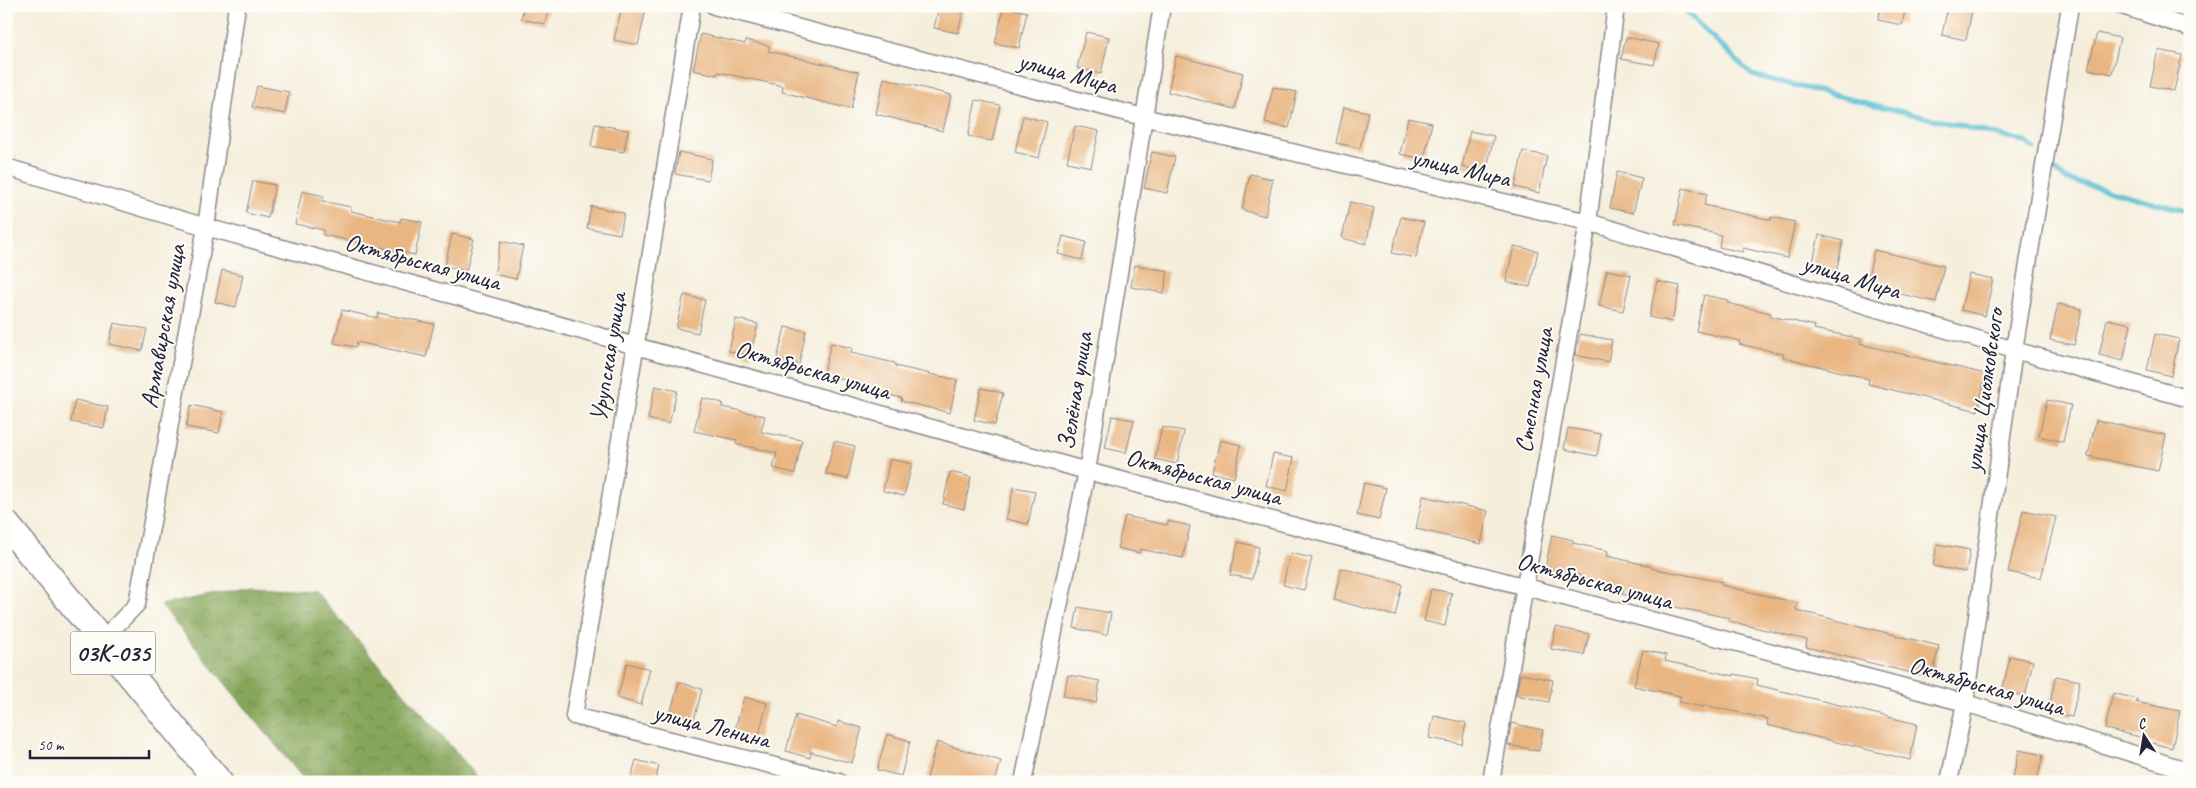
<svg xmlns="http://www.w3.org/2000/svg" width="2196" height="788" font-family="Caveat,sans-serif">
<style>
.forest{fill:url(#forest-crowns);stroke:#54644a}
.lines{fill:none;stroke-linecap:round;stroke-linejoin:round}
.stream{stroke:#55bdd2;stroke-width:5}
.building{fill:#e9b682}
.minor-casing{stroke:#8c888b;stroke-width:19}
.primary-casing{stroke:#8c888b;stroke-width:29}
.minor{stroke:#fff;stroke-width:16}
.primary{stroke:#fff;stroke-width:26}
.labels{text-anchor:middle;stroke-width:4;stroke-linejoin:round;paint-order:stroke}
.shield{fill:#fdfcf7;stroke:#646373;stroke-width:1}
.shield-label{font-size:24px;font-weight:bold;fill:#22223b}
.street-label{font-size:25px;fill:#22223b;stroke:#fdfcf7}
</style>
<defs>
<pattern id="forest-crowns" width="20" height="18" patternUnits="userSpaceOnUse" patternTransform="scale(1.25)"><rect width="20" height="18" fill="#86a65a"/><path d="M2 6a3 3 0 1 1 6 0M12 15a3 3 0 1 1 6 0" fill="none" stroke="#6d874c"/></pattern>
</defs>
<rect width="100%" height="100%" fill="#fdfcf7"/>
<filter id="ink" filterUnits="userSpaceOnUse"><feTurbulence type="fractalNoise" baseFrequency=".02" numOctaves="2"/><feDisplacementMap in="SourceGraphic" scale="10" xChannelSelector="R" yChannelSelector="G"/><feConvolveMatrix kernelMatrix="1 2 1 2 8 2 1 2 1" color-interpolation-filters="sRGB"/></filter>
<filter id="wash" filterUnits="userSpaceOnUse"><feTurbulence type="fractalNoise" baseFrequency=".0096" numOctaves="4" result="noise"/><feDisplacementMap in="SourceGraphic" scale="20" xChannelSelector="R" yChannelSelector="G"/><feGaussianBlur stdDeviation="1.12" result="paint"/><feColorMatrix in="noise" values="0 0 0 0 0 0 0 0 0 0 0 0 0 0 0 0 0 1.4 0 .05"/><feComposite in="paint" operator="in"/></filter>
<g filter="url(#wash)">
<rect width="100%" height="100%" fill="#f5eedb"/>
<!-- forest -->
<path class="forest" d="M251,587L314,590L482,782H306L161,605Z"/>
<g class="lines">
<!-- stream -->
<path class="stream" d="M1680,6L1752,75L2026,142L2034,149
M2055,170L2065,179L2190,212"/>
</g>
<g id="blocks">
<!-- building -->
<path class="building" d="M524,6H549L545,24L521,19Z
M622,6L646,9L638,45L614,40Z
M939,6H964L958,33L934,28Z
M1881,6H1906L1902,25L1878,20Z
M1948,6H1973L1966,40L1942,35Z
M1004,7L1027,12L1019,48L995,43Z
M1086,32L1109,37L1101,74L1077,68Z
M2097,33L2120,38L2112,74L2088,69Z
M701,34L745,44L746,40L770,46L768,51L859,72L851,109L782,92L783,86L718,72L717,75L693,70Z
M1626,37L1659,44L1654,65L1621,59Z
M2158,50L2182,55L2174,91L2150,86Z
M1176,56L1243,73L1235,109L1168,92Z
M884,78L951,95L943,131L876,114Z
M257,86L289,92L285,114L252,107Z
M1273,87L1297,92L1289,128L1265,123Z
M976,100L1000,105L992,141L968,136Z
M1344,107L1368,112L1360,148L1336,143Z
M1023,116L1047,122L1039,158L1015,152Z
M1408,118L1432,123L1424,159L1400,154Z
M595,124L628,130L624,152L591,146Z
M1075,126L1099,131L1091,167L1067,162Z
M1470,131L1494,136L1486,172L1462,167Z
M1523,151L1547,156L1539,193L1515,187Z
M679,152L712,159L708,180L675,174Z
M1152,152L1175,157L1167,193L1144,188Z
M1617,172L1642,178L1633,213L1610,208Z
M1250,174L1273,179L1265,216L1242,210Z
M253,181L275,185L268,218L246,213Z
M1683,188L1707,194L1704,205L1771,220V217L1795,222L1787,258L1743,248V252L1719,247L1721,235L1675,225Z
M302,191L324,196L322,201L351,207V211L400,222L401,218L422,222L415,255L379,247L378,251L357,246V242L323,235L324,230L295,224Z
M1350,202L1374,208L1366,244L1342,238Z
M591,206L624,213L620,234L587,228Z
M1401,217L1424,222L1416,258L1392,253Z
M452,234L474,239L466,271L445,266Z
M1819,235L1843,241L1835,277L1811,271Z
M1063,236L1086,242L1082,260L1058,254Z
M501,241L523,246L516,279L494,274Z
M1514,246L1538,251L1530,287L1506,282Z
M1874,250L1944,266L1936,302L1866,286Z
M1135,265L1168,271L1164,293L1131,287Z
M222,270L243,275L236,307L215,302Z
M1607,270L1631,275L1623,311L1599,306Z
M1969,274L1993,279L1985,316L1961,310Z
M1657,281L1680,286L1672,322L1649,317Z
M684,295L705,300L698,333L676,328Z
M1704,295L1728,300L1727,303L1771,313L1770,316L1815,326L1814,329L1861,339L1860,344L1986,374L1978,411L1868,384L1869,379L1783,357L1784,354L1739,344L1740,341L1696,331Z
M2058,304L2082,309L2074,345L2050,340Z
M342,310L377,318L378,313L434,324L426,357L357,342L356,347L334,343Z
M736,319L758,324L750,356L729,351Z
M2107,319L2131,324L2123,361L2099,355Z
M114,323L147,329L142,351L109,344Z
M785,327L806,331L799,364L777,359Z
M1580,334L1612,340L1608,362L1575,355Z
M2155,334L2179,339L2171,376L2147,370Z
M831,343L852,348L851,353L895,363V366L957,380L950,413L901,401L902,398L867,390L868,385L823,375Z
M655,386L677,391L669,424L648,419Z
M981,388L1003,393L995,425L974,420Z
M702,398L723,403L722,407L765,416L761,432L802,440L795,473L773,468L777,453L736,444L737,440L694,431Z
M75,400L108,407L104,428L71,422Z
M2047,400L2071,405L2063,442L2039,436Z
M191,405L223,412L219,433L186,427Z
M1112,416L1134,420L1126,453L1105,448Z
M2096,420L2166,435L2158,471L2088,456Z
M1162,427L1184,431L1177,464L1155,459Z
M1568,428L1601,434L1597,456L1564,449Z
M1220,440L1241,445L1234,478L1212,473Z
M834,441L855,446L848,479L826,474Z
M1273,454L1294,458L1287,491L1266,486Z
M890,459L912,464L904,496L883,491Z
M950,472L971,477L964,509L943,504Z
M1364,483L1386,488L1379,520L1357,515Z
M1014,487L1035,491L1028,524L1006,519Z
M1423,496L1488,511L1481,544L1416,529Z
M2023,510L2056,517L2041,578L2008,572Z
M1125,516L1167,525L1168,521L1190,526L1183,558L1140,549L1139,553L1117,548Z
M1552,535L1573,540V543L1608,551L1607,556L1651,566V568L1722,582L1721,585L1797,603L1796,610L1939,646L1932,678L1806,647L1807,640L1729,621L1730,618L1680,608L1622,594L1624,589L1580,579V575L1545,568Z
M1238,542L1259,547L1252,579L1230,575Z
M1937,544L1970,550L1966,572L1933,566Z
M1290,553L1312,558L1304,590L1283,585Z
M1341,568L1402,584L1395,616L1334,600Z
M1431,589L1452,593L1445,626L1424,621Z
M1078,607L1111,613L1107,635L1074,628Z
M1556,627L1589,634L1584,655L1551,649Z
M1643,650L1666,655L1665,661L1734,676V674L1758,679L1757,685L1917,724L1910,760L1767,725L1768,719L1704,705L1703,707L1679,702L1681,696L1634,686Z
M2010,656L2033,661L2025,697L2002,692Z
M627,663L650,669L641,705L617,698Z
M1520,674L1553,680L1549,702L1516,695Z
M1068,675L1100,681L1096,703L1063,696Z
M2056,676L2080,681L2072,717L2048,712Z
M679,682L702,689L693,724L669,718Z
M2113,693L2137,699L2136,702L2180,711L2172,748L2148,742L2149,739L2105,729Z
M744,697L767,703L758,739L734,733Z
M796,715L837,727L838,721L862,728L852,763L811,752L810,758L786,751Z
M1434,716L1466,723L1462,744L1429,738Z
M1511,723L1543,730L1539,751L1508,745Z
M887,734L910,741L901,776L877,770Z
M937,742L1001,761L995,782H942L927,778Z
M2019,750L2043,755L2037,782H2012Z
M636,760L659,766L655,782H630Z"/>
</g>
</g>
<g filter="url(#ink)">
<use href="#blocks" fill-opacity="0" stroke="#8c888b" stroke-width="1"/>
<g class="lines">
<!-- minor casing -->
<g class="minor-casing">
<path id="minor" d="M692,6L574,716L839,782
M714,6L1143,117L1588,222L2014,350L2190,399
M2122,6L2190,28
M6,167L206,227L1087,471L1965,703L2190,771
M102,640L137,604L206,227L237,6
M1023,782L1087,471L1162,6
M1491,782L1588,222L1616,6
M1949,782L1965,703L2014,350L2070,6"/>
</g>
<!-- primary casing -->
<g class="primary-casing">
<path id="primary" d="M6,524L219,782"/>
</g>
<!-- minor -->
<use href="#minor" class="minor"/>
<!-- primary -->
<use href="#primary" class="primary"/>
</g>
</g>
<g class="labels">
<!-- shield labels -->
<rect class="shield" x="70.5" y="631.5" width="85" height="43" rx="4"/>
<g class="shield-label">
<text x="113" y="661">03К-035</text>
</g>
<!-- street labels -->
<g class="street-label">
<text transform="translate(1068 72) rotate(15)" y="9">улица Мира</text>
<text transform="translate(1461 167) rotate(13)" y="9">улица Мира</text>
<text transform="translate(423 261) rotate(15)" y="9">Октябрьская улица</text>
<text transform="translate(1852 276) rotate(17)" y="9">улица Мира</text>
<text transform="translate(162 326) rotate(-80)" y="9">Армавирская улица</text>
<text transform="translate(607 357) rotate(-81)" y="9">Урупская улица</text>
<text transform="translate(813 369) rotate(16)" y="9">Октябрьская улица</text>
<text transform="translate(1533 390) rotate(-80)" y="9">Степная улица</text>
<text transform="translate(1983 390) rotate(-82)" y="9">улица Циолковского</text>
<text transform="translate(1074 391) rotate(-81)" y="9">Зелёная улица</text>
<text transform="translate(1204 476) rotate(15)" y="9">Октябрьская улица</text>
<text transform="translate(1595 580) rotate(15)" y="9">Октябрьская улица</text>
<text transform="translate(1987 685) rotate(16)" y="9">Октябрьская улица</text>
<text transform="translate(712 725) rotate(14)" y="9">улица Ленина</text>
</g>
</g>
<!-- margin -->
<rect width="2196" height="788" fill="none" stroke="#fdfcf7" stroke-width="25"/>
<!-- north arrow -->
<g transform="translate(2144 736) rotate(348)" stroke="#fdfcf7" stroke-width="4" paint-order="stroke">
<path d="M0-4L9 19L0 12L-9 19Z" fill="#22223b"/>
<text y="-8" font-size="14" font-weight="bold" text-anchor="middle" fill="#22223b">С</text>
</g>
<!-- scale -->
<path d="M30 750v8h119v-8" fill="none" stroke="#22223b" stroke-width="2.5"/>
<text x="38" y="750" font-size="15" fill="#22223b" stroke="#fdfcf7" stroke-width="4" paint-order="stroke">50 m</text>
</svg>
